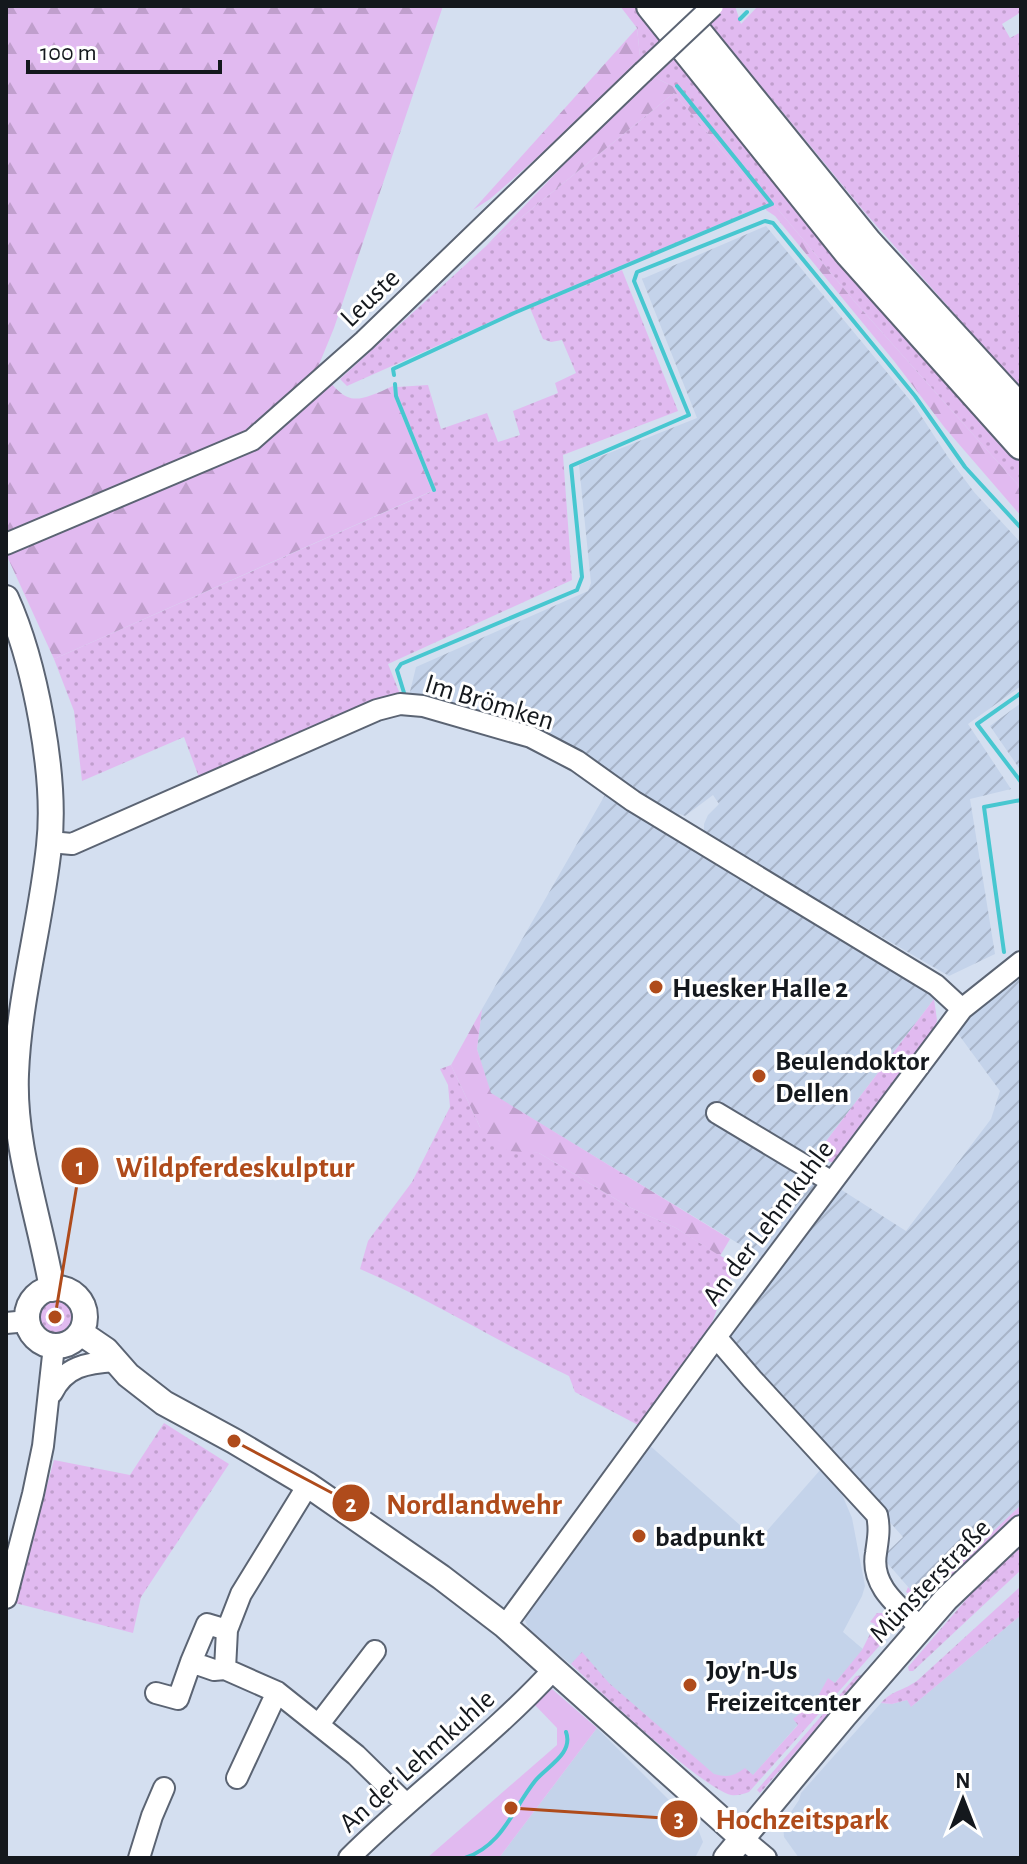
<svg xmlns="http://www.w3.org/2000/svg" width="1027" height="1864" font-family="'Alegreya Sans',sans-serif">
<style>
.built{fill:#c4d3ea}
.industrial{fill:url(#industrial-furrows)}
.grass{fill:url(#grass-dots)}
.forest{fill:url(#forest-firs)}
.green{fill:#e1baf0}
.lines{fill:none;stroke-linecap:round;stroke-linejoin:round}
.stream{stroke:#47c7d0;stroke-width:4}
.minor-casing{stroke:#5b6473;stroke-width:24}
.major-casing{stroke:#5b6473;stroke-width:28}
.highway-casing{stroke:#5b6473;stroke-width:32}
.minor{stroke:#fff;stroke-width:20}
.major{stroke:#fff;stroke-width:24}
.highway{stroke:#fff;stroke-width:28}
.minor-bridge-casing{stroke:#5b6473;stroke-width:24;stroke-linecap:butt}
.minor-bridge{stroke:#fff;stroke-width:20}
.poi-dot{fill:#af4b1b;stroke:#fff;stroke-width:3}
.labels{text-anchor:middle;stroke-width:6;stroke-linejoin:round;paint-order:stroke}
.street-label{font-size:28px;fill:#14181d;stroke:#fff}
.poi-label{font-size:28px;font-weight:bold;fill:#14181d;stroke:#fff;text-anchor:start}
.leader{fill:none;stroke:#af4b1b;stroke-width:3}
.callout-dot{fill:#af4b1b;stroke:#fff;stroke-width:3}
.mark-label{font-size:24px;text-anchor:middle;font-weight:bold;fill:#fff}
.callout-label{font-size:30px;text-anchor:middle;font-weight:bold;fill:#af4b1b;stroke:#fff;stroke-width:6;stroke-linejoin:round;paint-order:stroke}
</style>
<defs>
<pattern id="industrial-furrows" width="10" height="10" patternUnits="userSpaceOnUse" patternTransform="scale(2)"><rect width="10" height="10" fill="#c4d3ea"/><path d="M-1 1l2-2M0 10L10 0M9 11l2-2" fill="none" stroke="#a8b4c8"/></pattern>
<pattern id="grass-dots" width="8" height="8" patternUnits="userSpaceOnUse" patternTransform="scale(2)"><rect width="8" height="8" fill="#e1baf0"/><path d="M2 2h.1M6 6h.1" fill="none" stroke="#c09fcd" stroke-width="1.8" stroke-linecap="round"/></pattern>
<pattern id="forest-firs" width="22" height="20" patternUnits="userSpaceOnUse" patternTransform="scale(2)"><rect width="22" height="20" fill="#e1baf0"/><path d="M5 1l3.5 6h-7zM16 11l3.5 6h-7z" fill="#c09fcd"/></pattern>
</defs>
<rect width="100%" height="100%" fill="#d4dff0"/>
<!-- built -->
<path class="built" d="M648,1444L758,1541L821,1469L841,1492L852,1518L865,1586L862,1596L843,1632L864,1650L741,1789L717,1785L529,1630L523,1615Z
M1021,1615V1856L1018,1858H799L784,1837L783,1824L799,1800L801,1793L881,1703L892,1704L907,1700L912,1706Z
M597,1728L698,1829L703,1842L695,1858H499Z"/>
<!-- industrial -->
<path class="industrial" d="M766,226L914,405L948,457L974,492L1021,543V686L968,724L1011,789L970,799L995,954L949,976L704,834V824L708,815L719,804L713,795L685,816L680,814L677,817L561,747L408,700L416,667L588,591L591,583L579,465L697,418L642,279Z
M1021,703V771L990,726Z
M605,795L927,991L934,999L814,1157L837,1187L906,1231L991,1119L1000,1091L956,1031L970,1012L1021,972V1505L947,1575L940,1577L916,1596L882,1557L903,1537L725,1338L777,1267L490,1093L477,1049L482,1009Z"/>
<!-- grass -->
<path class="grass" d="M620,6H637L666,43L641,66L637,28Z
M722,6H735L741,24L758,6H1021V12L1002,24L1010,38L1021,32V389L867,215L707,20Z
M674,52L1021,457V488L855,302L678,89L650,75Z
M674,93L767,204L513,312L347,386L340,379L485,247Z
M622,270L678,411L563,455L572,580L388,664L402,699L200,780L184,737L82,781L74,711L54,659L435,490L398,396L397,387L428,385L441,429L487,413L498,442L520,435L513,411L558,393L555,383L576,373L562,340L551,342L543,339L530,308Z
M934,999L937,1020L935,1030L839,1160L834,1163L814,1157Z
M451,1065L480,1127L526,1151L539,1153L629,1207L676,1228L737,1266L723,1293L707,1336L642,1427L575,1392L569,1376C498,1342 432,1300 360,1269L368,1241L412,1182L450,1107L448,1085L440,1069Z
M35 1317a21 21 0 1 1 42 0a21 21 0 1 1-42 0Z
M164,1423L229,1464L141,1597L133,1633L15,1603L54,1460L130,1475Z
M1021,1505V1517L941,1591L938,1588C927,1597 918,1602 906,1592L908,1587L916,1596L941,1577L947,1575Z
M1021,1547V1570L913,1671H909L908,1667L977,1587Z
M1021,1586V1615L911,1707L907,1700L892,1704L881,1703C892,1690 904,1691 918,1680Z
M877,1613H884L889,1618L890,1634L749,1792C743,1794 737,1796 731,1795C702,1788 597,1689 571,1664L582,1652L609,1683L714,1774C728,1778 734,1776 745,1768L753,1775L798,1725L793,1719L816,1700L828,1678L835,1683L862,1650L875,1624L870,1622Z
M863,1675L760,1793L757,1790L856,1676Z"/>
<!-- forest -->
<path class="forest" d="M6,6H443L334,328L318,367C347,404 350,406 393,386L394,396L432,491L54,659L6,554Z
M637,28L641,66L490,199L473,210Z
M650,75L678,89L855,302L1021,488V516L945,428L894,361L775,216L766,210L767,204L674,93L485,247Z
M482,1009L477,1049L491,1093L730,1239L720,1256L676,1228L629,1207L539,1153L509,1151L493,1143L480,1127L451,1065Z"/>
<!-- green -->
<path class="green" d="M552,1689L597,1728L499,1858H427L557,1745V1728L534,1704Z"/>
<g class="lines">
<!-- stream -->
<path class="stream" d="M740,19L747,12
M394,375L393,369L514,313L772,204L677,86
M395,384L396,396L434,490
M1021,693L977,724L1021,782
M405,696L397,670L401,664L577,590L582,577L571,466L689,415L634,281L637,272L765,221L773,223L915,396L965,467L1021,528
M1004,952L984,807L1021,800
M465,1858C503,1845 512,1810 535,1781C546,1767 574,1754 566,1732"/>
<!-- minor casing -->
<g class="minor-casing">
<path id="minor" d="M6,544L252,440L364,341L643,72
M50,842L72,844L377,710L400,704L423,706L531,737L577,761L633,801L936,985L962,1009
M717,1113L832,1182
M6,1323L28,1321
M716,1337L752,1379L877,1515C880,1529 878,1539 876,1553C870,1587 900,1607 921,1628
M52,1393C65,1366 87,1363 115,1361
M308,1485L241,1594L227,1630L225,1669L277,1692L356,1755L406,1804
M6,1598L33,1494L43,1446L54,1346
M505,1626L716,1337L962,1009L1021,962
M225,1669L214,1670L191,1662L207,1624L227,1630
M156,1693L178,1699L191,1662
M319,1724L375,1651
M237,1778L277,1692
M741,1837L766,1858
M139,1858L152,1816L164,1788
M349,1858C415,1792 491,1738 554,1669"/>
</g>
<!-- major casing -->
<g class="major-casing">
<path id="major" d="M6,598C35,662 57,777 49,846C41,923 19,997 16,1074C13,1146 40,1218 52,1289
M27 1317a29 29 0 1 1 58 0a29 29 0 1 1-58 0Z
M81,1333L106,1350L128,1375L164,1403L234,1441L308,1485L441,1577L505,1626L741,1837
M726,1858L845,1715L946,1599L1021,1528"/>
</g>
<!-- highway casing -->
<g class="highway-casing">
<path id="highway" d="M651,6L849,253L1021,445
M676,6L868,243L1021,410"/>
</g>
<!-- minor -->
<use href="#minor" class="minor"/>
<!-- major -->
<use href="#major" class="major"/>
<!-- highway -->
<use href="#highway" class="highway"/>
<!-- minor-bridge casing -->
<g class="minor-bridge-casing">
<path id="minor-bridge" d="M643,72L713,6"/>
</g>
<!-- minor-bridge -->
<use href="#minor-bridge" class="minor-bridge"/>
</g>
<!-- markers -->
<g class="poi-dot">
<circle cx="656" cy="987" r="8"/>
<circle cx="759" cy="1076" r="8"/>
<circle cx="639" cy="1536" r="8"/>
<circle cx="690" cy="1685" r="8"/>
</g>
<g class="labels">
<!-- street labels -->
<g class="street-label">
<text transform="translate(369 297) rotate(-44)" y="10">Leuste</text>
<text transform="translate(490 701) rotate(17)" y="10">Im Brömken</text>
<text transform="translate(767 1222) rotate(-53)" y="10">An der Lehmkuhle</text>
<text transform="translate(929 1580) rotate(-46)" y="10">Münsterstraße</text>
<text transform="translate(416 1760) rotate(-42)" y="10">An der Lehmkuhle</text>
</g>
<!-- poi labels -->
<g class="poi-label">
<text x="672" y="997">Huesker Halle 2</text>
<text x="775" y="1070">Beulendoktor<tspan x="775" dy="32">Dellen</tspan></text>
<text x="655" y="1546">badpunkt</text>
<text x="706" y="1679">Joy'n-Us<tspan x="706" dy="32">Freizeitcenter</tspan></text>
</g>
</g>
<!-- callouts -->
<path class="leader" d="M55 1317L80 1166M234 1441L351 1503M511 1808L679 1819"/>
<g class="callout-dot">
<circle cx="55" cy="1317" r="8"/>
<circle cx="234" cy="1441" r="8"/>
<circle cx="511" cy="1808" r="8"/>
<circle cx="80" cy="1166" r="20"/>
<circle cx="351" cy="1503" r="20"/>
<circle cx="679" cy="1819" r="20"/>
</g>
<g class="mark-label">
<text x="80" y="1175">1</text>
<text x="351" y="1512">2</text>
<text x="679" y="1827">3</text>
</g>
<g class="callout-label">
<text x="235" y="1177">Wildpferdeskulptur</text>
<text x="474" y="1514">Nordlandwehr</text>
<text x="802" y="1829">Hochzeitspark</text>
</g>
<!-- border -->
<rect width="1027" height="1864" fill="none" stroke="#14181d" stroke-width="16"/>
<!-- north arrow -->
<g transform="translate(963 1800)" stroke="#ffffff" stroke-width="6" paint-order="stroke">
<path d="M0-6L14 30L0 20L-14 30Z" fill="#14181d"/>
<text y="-12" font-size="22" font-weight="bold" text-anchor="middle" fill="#14181d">N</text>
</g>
<!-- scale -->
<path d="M28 60v12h192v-12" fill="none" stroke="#14181d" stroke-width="4"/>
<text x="40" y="60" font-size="24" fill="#14181d" stroke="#ffffff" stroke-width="6" paint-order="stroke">100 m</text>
</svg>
